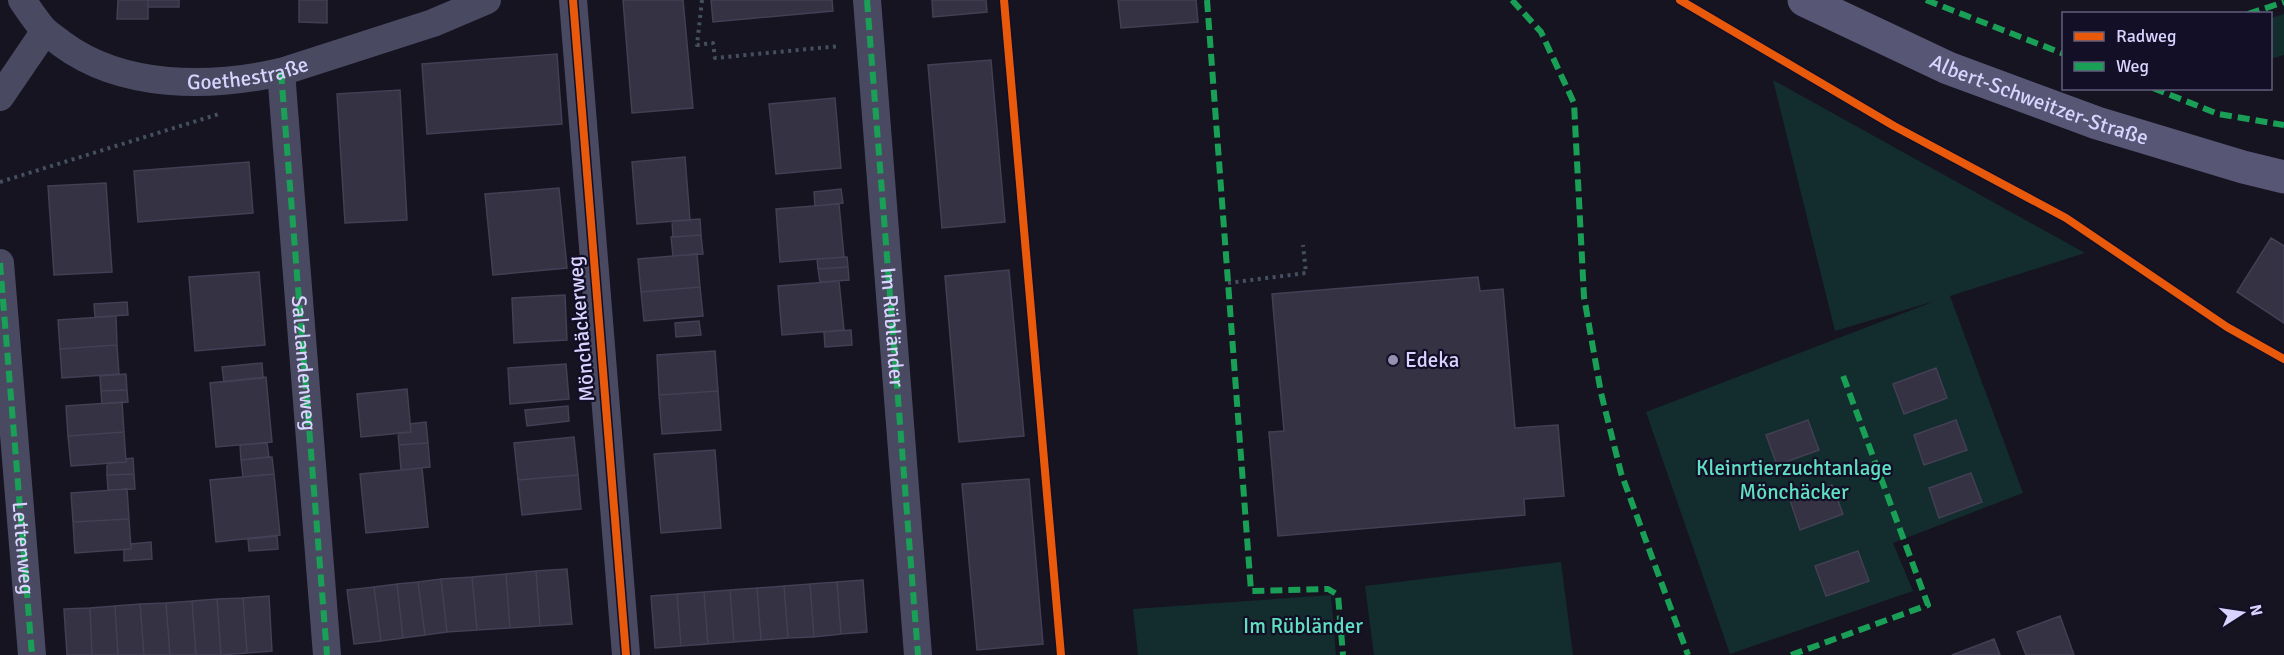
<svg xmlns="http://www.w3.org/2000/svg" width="2284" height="655" font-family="Signika,sans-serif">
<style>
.green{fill:#132c2d}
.building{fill:#343243;stroke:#433f54;stroke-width:1.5}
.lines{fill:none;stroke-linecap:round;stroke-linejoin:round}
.path{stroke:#44505f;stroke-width:4;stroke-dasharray:3 4.5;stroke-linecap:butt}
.street{stroke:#4a4962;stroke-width:28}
.secondary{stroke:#575674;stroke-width:33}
.quiet{stroke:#1a9f57;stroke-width:6;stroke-dasharray:12 6;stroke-linecap:butt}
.cycleway-casing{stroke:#130f26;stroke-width:11}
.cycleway{stroke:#e8590c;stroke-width:8}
.poi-dot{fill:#9591b1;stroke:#130f26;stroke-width:2}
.labels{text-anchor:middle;stroke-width:4.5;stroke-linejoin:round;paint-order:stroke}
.street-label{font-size:21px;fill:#d9d4ff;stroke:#130f26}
.poi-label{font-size:21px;fill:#d9d4ff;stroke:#130f26;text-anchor:start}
.park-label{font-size:21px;fill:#5fe0c0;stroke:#130f26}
</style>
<rect width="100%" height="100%" fill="#161421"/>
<!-- green -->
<path class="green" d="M2284,14V55L2271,59V18Z
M1773,80L2085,253L1950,296L2023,493L1893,543L1913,591L1730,654L1646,412L1935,301L1835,331Z
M1561,562L1573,655H1374L1365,586Z
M1331,595L1336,655H1138L1133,609Z"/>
<!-- building -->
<path class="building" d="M118,0H148V19H117Z
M148,0H179V7H148Z
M299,0H327V23L299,22Z
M623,0H683L693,108L632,113Z
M711,0H832L833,11L713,22Z
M932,0H986L987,12L933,17Z
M1118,0H1196L1198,22L1121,28Z
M557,54L562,124L427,134L422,64Z
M991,60L1005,222L942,228L928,65Z
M400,90L407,220L345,223L337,94Z
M835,98L841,168L776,174L769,104Z
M685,157L690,220L637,224L632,162Z
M249,162L253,213L138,222L134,171Z
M106,183L112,272L54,275L48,186Z
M559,188L567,268L493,275L485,194Z
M841,189L843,203L815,206L814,192Z
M839,204L844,257L780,262L776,209Z
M700,219L701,235L673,237L672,221Z
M701,235L703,254L673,256L671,237Z
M2271,238L2284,246V323L2237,292Z
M697,254L700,287L641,292L638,259Z
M847,257L848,267L818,269L817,259Z
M848,267L849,280L820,282L818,269Z
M1009,270L1024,436L959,442L945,276Z
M259,272L265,345L195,351L189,277Z
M1478,277L1480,291L1503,289L1515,428L1558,425L1564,496L1524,499L1525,515L1278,536L1269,432L1284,431L1272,294Z
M839,281L844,330L782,335L778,286Z
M700,287L703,316L644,321L641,292Z
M565,295L567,340L514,343L512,298Z
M127,302L128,315L95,317L94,304Z
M116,316L117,345L60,349L58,320Z
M699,321L701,335L676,337L675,323Z
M851,330L852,345L825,347L824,332Z
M117,345L119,374L62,378L60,349Z
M715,351L718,391L659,395L657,355Z
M262,363L263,378L224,382L222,367Z
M566,364L569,399L510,404L508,368Z
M1936,368L1947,398L1904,414L1893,384Z
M126,374L127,390L101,391L100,376Z
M266,377L272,442L216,447L210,383Z
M407,389L411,432L361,437L357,394Z
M127,390L128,402L102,404L101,391Z
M718,391L721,430L662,434L659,395Z
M122,402L124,432L68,436L66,406Z
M568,406L569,421L527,426L525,410Z
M1808,420L1819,450L1777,465L1766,435Z
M1956,420L1967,450L1924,465L1914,435Z
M426,422L428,443L399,445L398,433L411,432L410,424Z
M124,432L126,462L71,466L68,436Z
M574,437L578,475L518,480L514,443Z
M267,443L269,457L241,460L240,445Z
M428,443L430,467L401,470L399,445Z
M715,450L721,528L661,533L654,454Z
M272,457L274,474L243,477L241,460Z
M133,458L134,474L107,475V463L126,462V459Z
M422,468L428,527L366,533L360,474Z
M1971,473L1982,502L1939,518L1929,488Z
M134,474L135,489L108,490L107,475Z
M274,474L280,535L216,542L210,480Z
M578,475L581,509L522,515L518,480Z
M1029,479L1043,644L977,650L962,484Z
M1832,485L1843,514L1800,530L1790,500Z
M127,489L129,519L73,522L71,493Z
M129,519L131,549L75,553L73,522Z
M277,536L278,549L249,551L248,539Z
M151,542L152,559L124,561V549H131V544Z
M1858,551L1869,581L1826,596L1815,566Z
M567,569L572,624L540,626L536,571Z
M536,571L540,626L510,628L506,574Z
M506,574L510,628L477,630L472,577Z
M472,577L477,630L447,632L441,579Z
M441,579L447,632L425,635L418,582Z
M863,580L867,632L841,634L837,582Z
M418,582L425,635L403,638L397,584Z
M837,582L841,634L814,637L810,584Z
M397,584L403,638L381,641L374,587Z
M810,584L814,637L788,638L784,586Z
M784,586L788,638L761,640L757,588Z
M374,587L381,641L354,644L347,590Z
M757,588L761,640L734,642L730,590Z
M730,590L734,642L708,644L704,592Z
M704,592L708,644L681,646L677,594Z
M677,594L681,646L655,648L651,596Z
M269,596L272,651L247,653L243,598Z
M243,598L247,653L221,655L217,599Z
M217,599L221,655H196L192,601Z
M192,601L196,655H170L166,603Z
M166,603L170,655H144L140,604Z
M140,604L144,655H118L115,606Z
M115,606L118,655H92L90,608Z
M90,608L92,655H67L64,609Z
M2060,616L2074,655H2026L2017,632Z
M1994,639L2000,655H1952Z"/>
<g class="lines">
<!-- path -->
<path class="path" d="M702,0L697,45L713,43L715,58L840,46
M0,182L219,114
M1228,283L1306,273L1303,245"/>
<!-- street -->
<g class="street">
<path id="s1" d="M22,0C29,10 36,21 44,30C49,35 56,39 62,44C123,89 210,88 281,72L433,23L487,0"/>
<path d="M573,0L626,655"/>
<path id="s2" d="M867,0L918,655"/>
<path id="s3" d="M281,72L327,655"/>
<path d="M0,97L45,31"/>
<path id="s4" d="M0,263L32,655"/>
</g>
<!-- secondary -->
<path class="secondary" id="s5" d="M1804,0L1948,68L2097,123L2243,167L2284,177"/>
<!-- quiet -->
<path class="quiet" d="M867,0L918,655
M1207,0L1251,591L1328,589L1338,595L1343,655
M1512,0L1541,32L1574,103L1584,297L1601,393L1621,473L1688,655
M1926,0L2064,54
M2248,14L2284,2
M281,72L327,655
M2153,88L2218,114L2284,125
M0,263L32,655
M1791,655L1928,605L1842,373"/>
<!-- cycleway casing -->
<g class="cycleway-casing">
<path id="cycleway" d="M573,0L626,655
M1004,0L1061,655
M1680,0L1894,126L2066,218L2227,327L2284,359"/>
</g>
<!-- cycleway -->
<use href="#cycleway" class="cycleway"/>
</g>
<!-- markers -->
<circle class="poi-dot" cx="1393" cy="360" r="6"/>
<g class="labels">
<!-- street labels -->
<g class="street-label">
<text dy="7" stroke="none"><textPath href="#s1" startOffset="254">Goethestraße</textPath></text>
<text dy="7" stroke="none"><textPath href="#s5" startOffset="256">Albert-Schweitzer-Straße</textPath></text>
<text dy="7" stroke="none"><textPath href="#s2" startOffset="328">Im Rübländer</textPath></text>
<text transform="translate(581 329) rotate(-95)" y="7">Mönchäckerweg</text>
<text dy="7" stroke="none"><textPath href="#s3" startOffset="292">Salzlandenweg</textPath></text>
<text dy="7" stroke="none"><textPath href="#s4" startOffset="286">Lettenweg</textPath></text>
</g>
<!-- poi labels -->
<g class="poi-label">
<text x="1405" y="367">Edeka</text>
</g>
<!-- park labels -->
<g class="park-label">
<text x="1794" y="475">Kleinrtierzuchtanlage<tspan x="1794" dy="24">Mönchäcker</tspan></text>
<text x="1303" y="633">Im Rübländer</text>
</g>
</g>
<!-- legend -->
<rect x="2062" y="12" width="210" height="78" fill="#130f26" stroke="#625e7d" stroke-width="1.5"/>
<rect x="2074" y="32" width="30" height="9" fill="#e8590c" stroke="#625e7d" stroke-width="1.5"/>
<text x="2116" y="42" font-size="18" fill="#d9d4ff">Radweg</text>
<rect x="2074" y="62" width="30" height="9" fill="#1a9f57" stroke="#625e7d" stroke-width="1.5"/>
<text x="2116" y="72" font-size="18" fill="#d9d4ff">Weg</text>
<!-- north arrow -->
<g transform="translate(2242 613) rotate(78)" stroke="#130f26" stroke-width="4.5" paint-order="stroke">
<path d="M0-4.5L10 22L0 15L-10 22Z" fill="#d9d4ff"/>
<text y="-9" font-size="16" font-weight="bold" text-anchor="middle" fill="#d9d4ff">N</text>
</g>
</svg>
